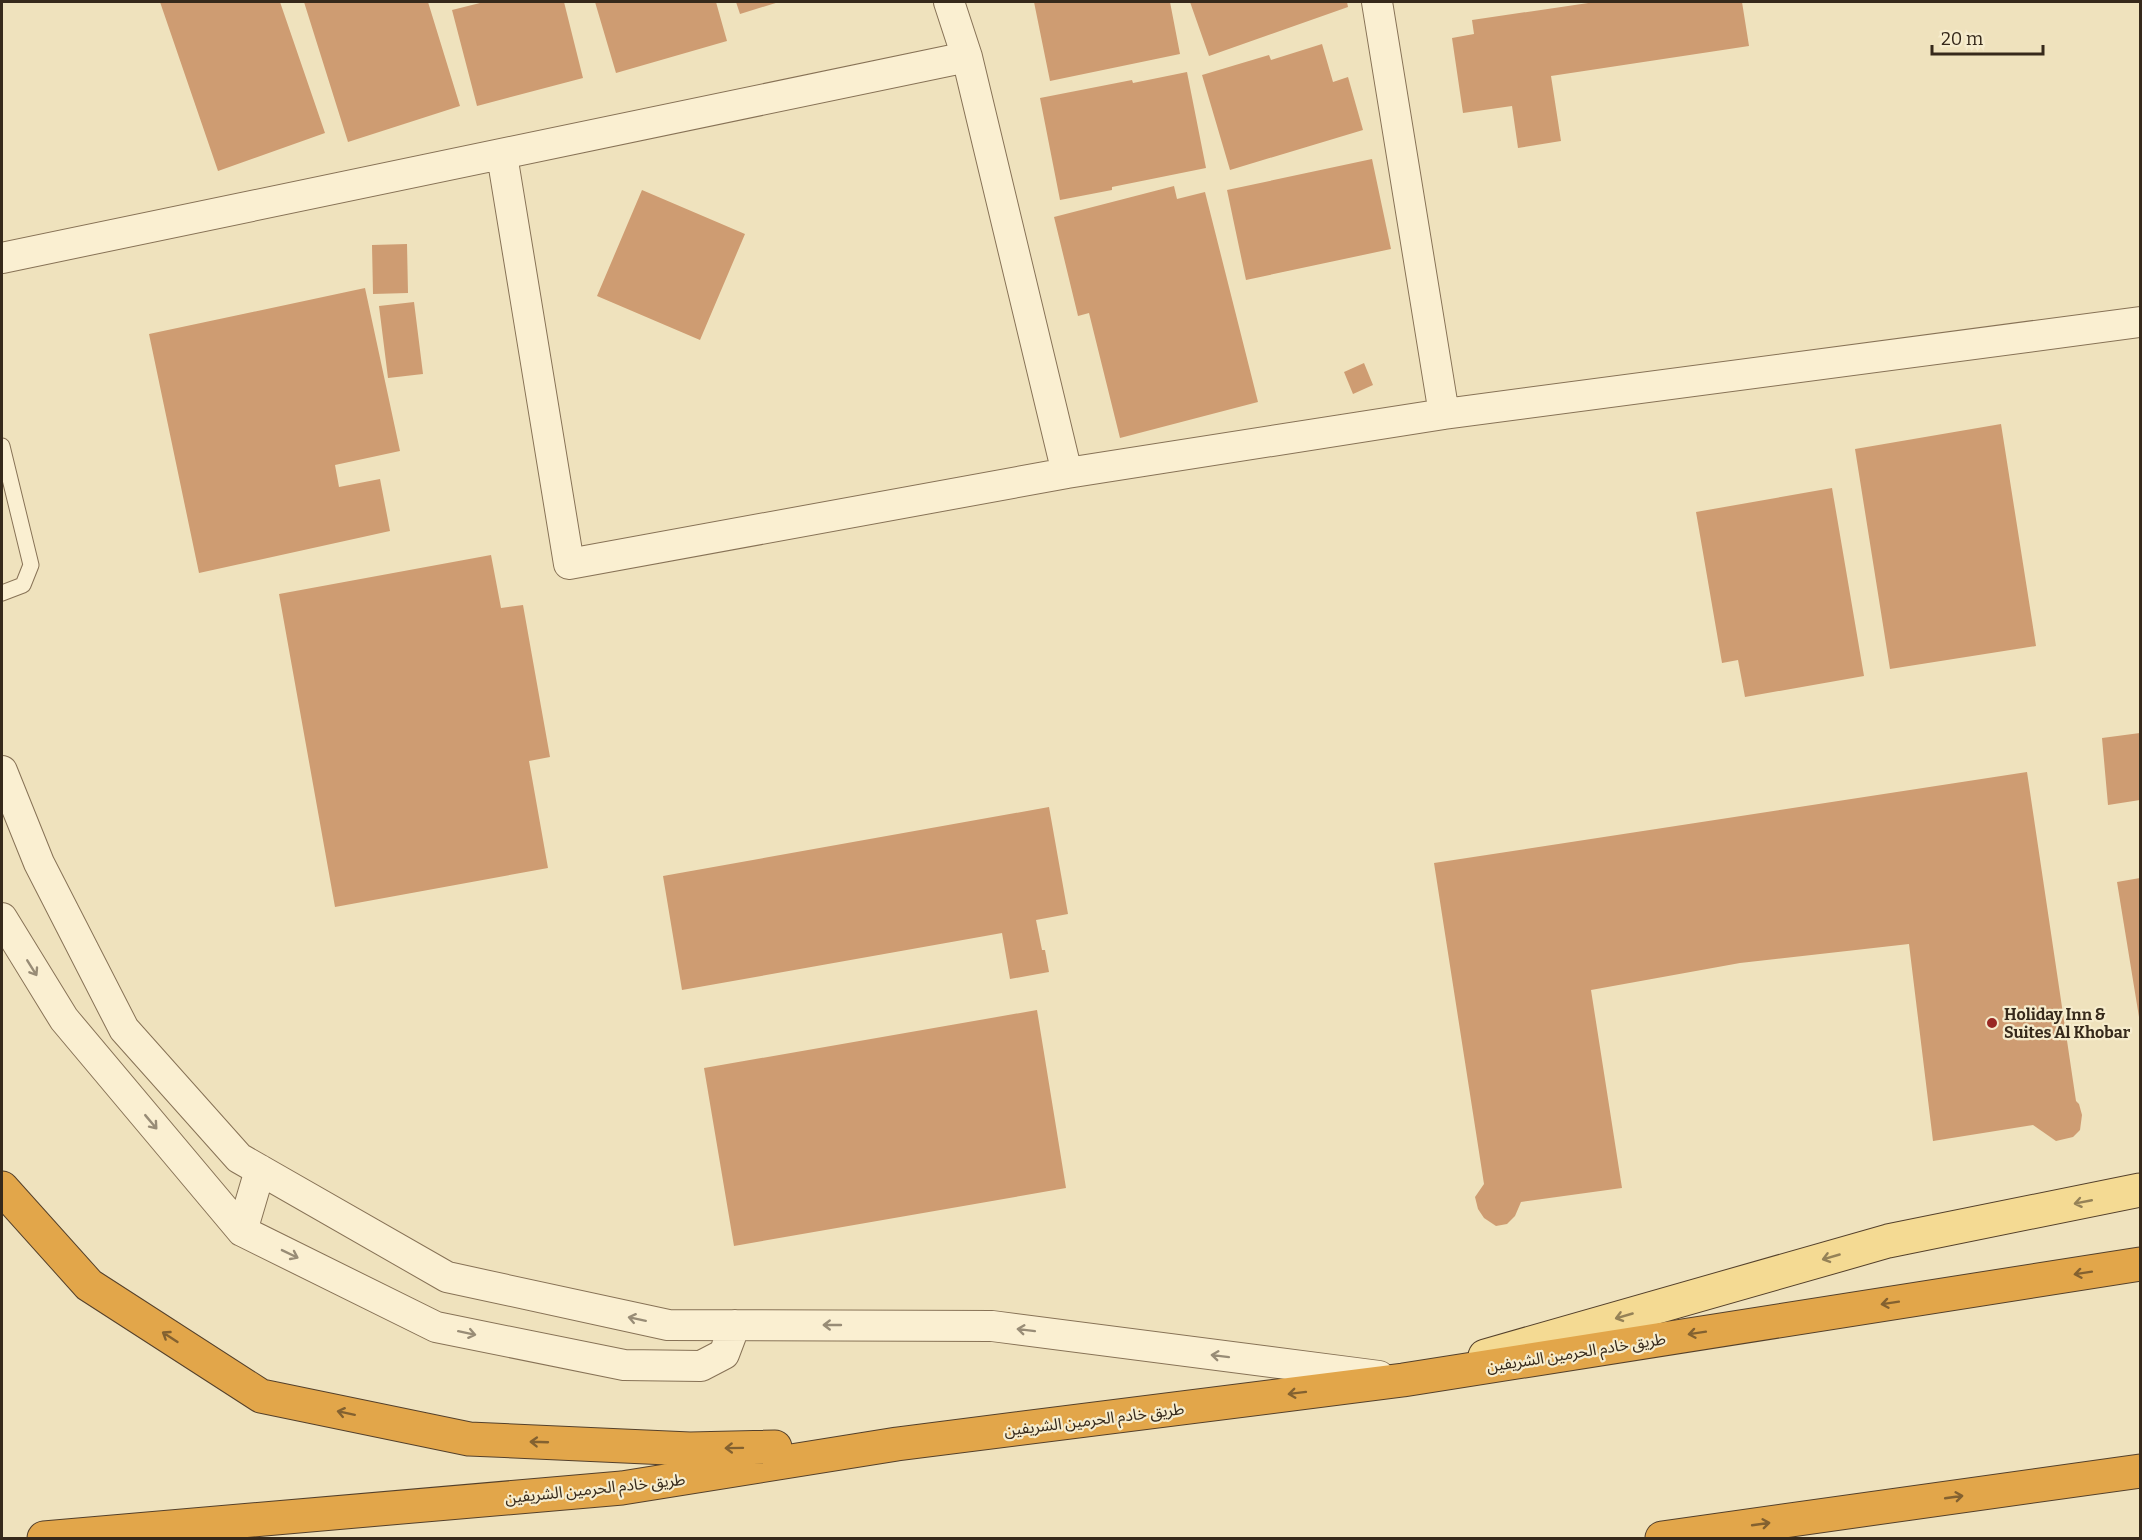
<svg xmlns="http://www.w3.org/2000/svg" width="2142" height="1540" font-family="Bitter,'Noto Sans Arabic',serif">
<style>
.building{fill:#ce9c72}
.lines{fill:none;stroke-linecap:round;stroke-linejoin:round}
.lane-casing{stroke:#877256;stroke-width:17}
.street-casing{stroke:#877256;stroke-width:32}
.primary-casing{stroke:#54402b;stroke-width:35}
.highway-casing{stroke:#54402b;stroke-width:35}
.lane{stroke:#faefd1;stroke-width:15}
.street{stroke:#faefd1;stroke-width:30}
.primary{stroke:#f4da93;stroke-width:33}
.highway{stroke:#e2a64a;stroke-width:33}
.oneway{stroke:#988c76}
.oneway2{stroke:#958257}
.oneway3{stroke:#836130}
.poi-dot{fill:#982824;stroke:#f6eccd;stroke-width:2}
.labels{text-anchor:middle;stroke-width:4.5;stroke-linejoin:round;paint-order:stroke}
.poi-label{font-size:16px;font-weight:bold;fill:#36291b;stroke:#f6eccd;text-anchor:start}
.street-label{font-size:16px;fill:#36291b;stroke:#f6eccd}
</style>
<rect width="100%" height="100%" fill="#efe2bd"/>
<!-- building -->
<path class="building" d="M160,2H280L325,133L218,171Z
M304,2H428L460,106L348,142Z
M484,2H564L583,78L477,106L452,10Z
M595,2H716L727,41L616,73Z
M736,2H779L740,14Z
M1034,2H1170L1180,54L1050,81Z
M1190,2H1347L1348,7L1209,56Z
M1595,2H1742L1749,46L1551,76L1561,141L1518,148L1512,106L1463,113L1452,38L1474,34L1472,20Z
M1322,44L1333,82L1348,77L1363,130L1230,170L1202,75L1269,55L1271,60Z
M1187,72L1206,168L1112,187V190L1060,200L1040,98L1132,80L1133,83Z
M1372,159L1391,249L1246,280L1227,190Z
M1174,186L1177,199L1205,192L1258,402L1120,438L1089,313L1078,316L1054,217Z
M642,190L745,234L700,340L597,296Z
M407,244L408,293L373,294L372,245Z
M365,288L400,451L335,465L339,487L380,479L390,531L199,573L149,334Z
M414,302L423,374L388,378L379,306Z
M1364,363L1373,385L1353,394L1344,372Z
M2001,424L2036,646L1890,669L1855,449Z
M1832,488L1864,676L1745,697L1738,660L1722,663L1696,512Z
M491,555L501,608L523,605L550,757L529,761L548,868L335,907L279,594Z
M2140,733V800L2108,805L2102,738Z
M2027,772L2076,1101L2079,1104L2082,1115L2080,1130L2073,1137L2056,1141L2033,1125L1933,1141L1909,944L1740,963L1591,990L1622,1188L1521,1202L1515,1216L1507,1224L1496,1226L1484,1218L1478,1209L1475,1197L1484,1184L1434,863Z
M1049,807L1068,914L1036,920L1042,950H1045L1049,972L1010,979L1002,933L682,990L663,876Z
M2140,878V1017H2139L2117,882Z
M1037,1010L1066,1188L734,1246L704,1068Z"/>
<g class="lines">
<!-- lane casing -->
<g class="lane-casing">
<path id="lane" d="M2,446L31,565L23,585L2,593"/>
</g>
<!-- street casing -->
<g class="street-casing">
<path id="street" d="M949,2L967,57L1067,473
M1377,2L1444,414
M502,155L569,564L1067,473L1444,414L2140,322
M2,258L967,57
M2,771L39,863L124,1029L239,1158L447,1277L668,1325L992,1326L1379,1376
M2,918L64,1019L242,1231L436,1327L624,1365L701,1366L724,1354L735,1325
M242,1231L260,1170"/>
</g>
<!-- primary casing -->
<g class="primary-casing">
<path id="primary" d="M1485,1356L1888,1241L2140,1190"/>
</g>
<!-- highway casing -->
<g class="highway-casing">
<path id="highway" d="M2,1188L89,1285L261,1396L469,1439L690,1449L775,1447
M44,1538L622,1488L897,1444L1403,1380L2140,1264
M1662,1538L2140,1471"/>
</g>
<!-- lane -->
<use href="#lane" class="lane"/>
<!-- street -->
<use href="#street" class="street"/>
<!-- primary -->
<use href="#primary" class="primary"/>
<!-- highway -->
<use href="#highway" class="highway"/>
</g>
<!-- one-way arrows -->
<defs><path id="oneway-shaft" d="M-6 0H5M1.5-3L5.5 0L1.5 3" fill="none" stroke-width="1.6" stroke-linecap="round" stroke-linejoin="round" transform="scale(1.5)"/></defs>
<g class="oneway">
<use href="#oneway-shaft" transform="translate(32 968) rotate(58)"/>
<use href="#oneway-shaft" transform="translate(151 1122) rotate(50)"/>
<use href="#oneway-shaft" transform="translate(290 1254) rotate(26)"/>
<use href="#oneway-shaft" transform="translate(637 1319) rotate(-168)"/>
<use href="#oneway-shaft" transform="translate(832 1325) rotate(-180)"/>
<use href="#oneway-shaft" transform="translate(1026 1330) rotate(-173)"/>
<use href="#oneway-shaft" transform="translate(467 1333) rotate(12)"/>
<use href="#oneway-shaft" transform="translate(1220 1356) rotate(-173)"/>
</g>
<g class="oneway2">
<use href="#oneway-shaft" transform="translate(2083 1202) rotate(169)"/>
<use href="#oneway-shaft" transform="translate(1831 1257) rotate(164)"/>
<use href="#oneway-shaft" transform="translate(1624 1316) rotate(164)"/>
</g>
<g class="oneway3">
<use href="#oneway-shaft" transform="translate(2083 1273) rotate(171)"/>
<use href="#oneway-shaft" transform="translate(1890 1303) rotate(171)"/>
<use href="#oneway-shaft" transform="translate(1697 1333) rotate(171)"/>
<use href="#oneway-shaft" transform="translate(170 1337) rotate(-147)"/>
<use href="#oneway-shaft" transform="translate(1297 1393) rotate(173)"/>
<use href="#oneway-shaft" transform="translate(346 1413) rotate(-168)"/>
<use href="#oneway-shaft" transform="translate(539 1442) rotate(-178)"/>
<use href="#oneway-shaft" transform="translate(734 1448) rotate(179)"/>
<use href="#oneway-shaft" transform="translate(1954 1497) rotate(-8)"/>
<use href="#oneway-shaft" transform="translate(1761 1524) rotate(-8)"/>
</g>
<!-- markers -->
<circle class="poi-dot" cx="1992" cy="1023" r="6"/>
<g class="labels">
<!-- poi labels -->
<g class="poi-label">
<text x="2004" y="1020">Holiday Inn &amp;<tspan x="2004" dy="18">Suites Al Khobar</tspan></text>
</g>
<!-- street labels -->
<g class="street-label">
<text transform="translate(1576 1352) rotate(-9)" y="6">طريق خادم الحرمين الشريفين</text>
<text transform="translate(1094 1419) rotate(-7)" y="6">طريق خادم الحرمين الشريفين</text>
<text transform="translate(595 1488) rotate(-6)" y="6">طريق خادم الحرمين الشريفين</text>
</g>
</g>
<!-- border -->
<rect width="2142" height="1540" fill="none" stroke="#36291b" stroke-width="6"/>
<!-- scale -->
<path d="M1932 45v9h111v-9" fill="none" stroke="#36291b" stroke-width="3"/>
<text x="1941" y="45" font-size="18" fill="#36291b" stroke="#f6eccd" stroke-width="4.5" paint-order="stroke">20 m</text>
</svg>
